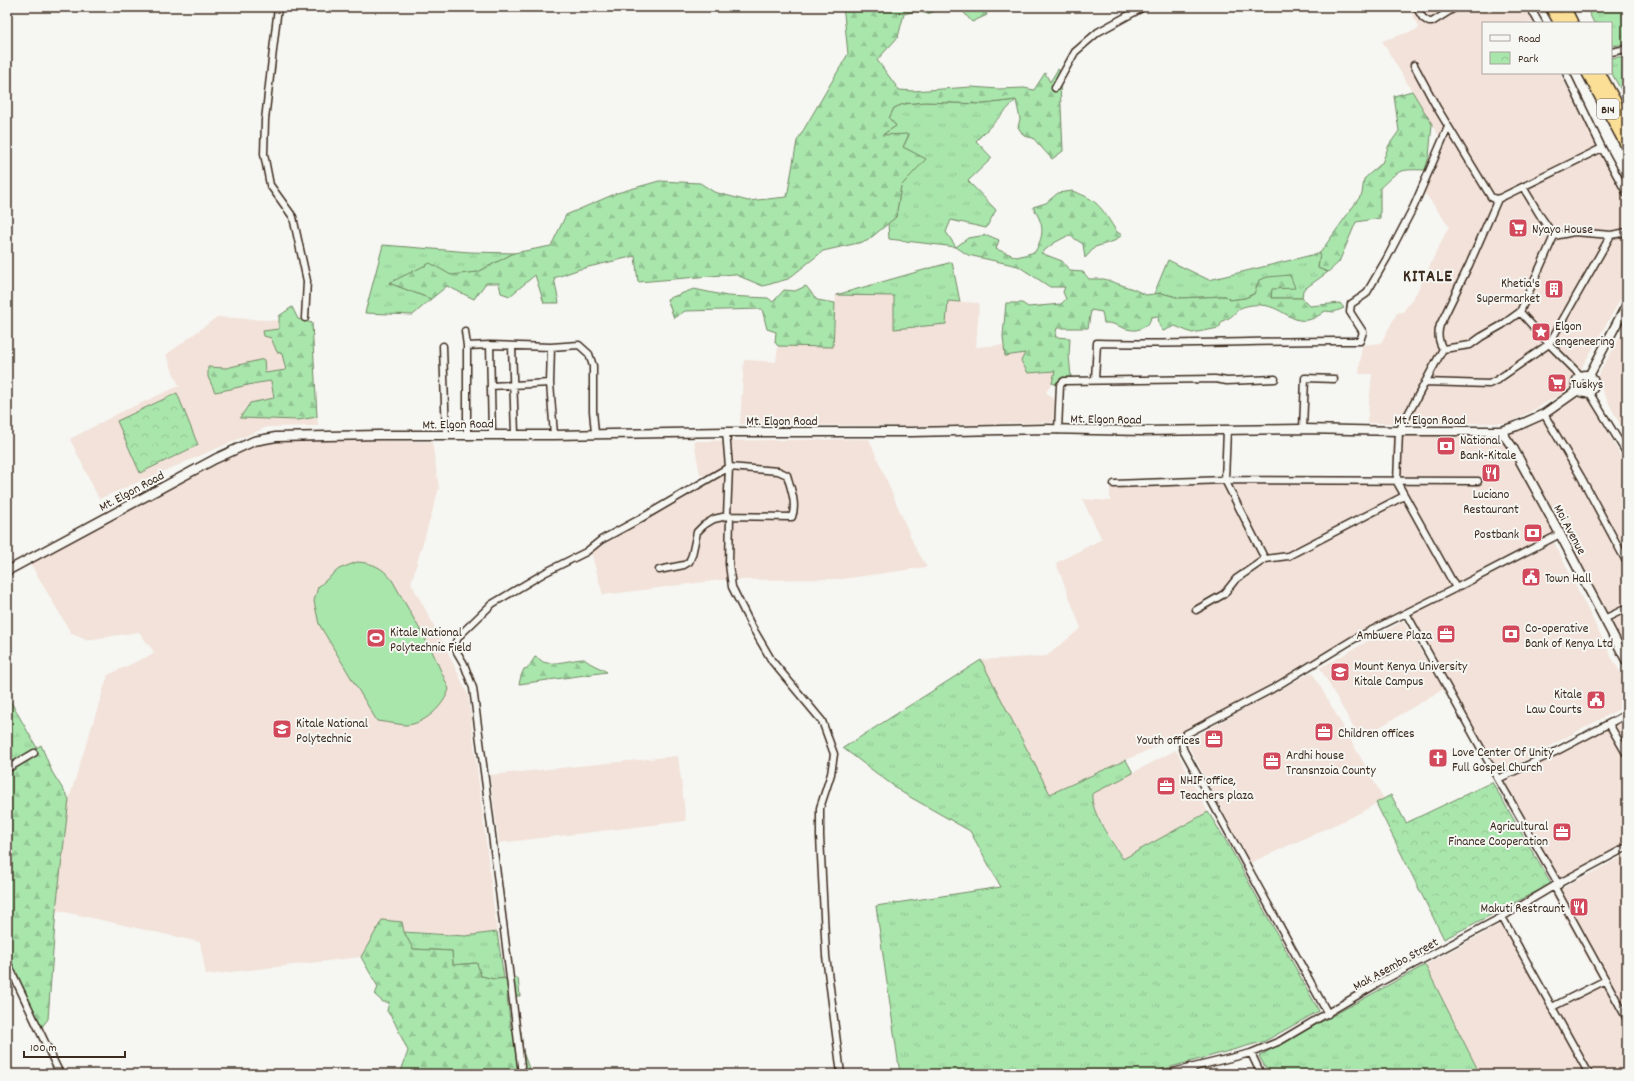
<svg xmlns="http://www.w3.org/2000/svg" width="1634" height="1081" font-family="Dekko,sans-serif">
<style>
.built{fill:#f2e2d9}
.grass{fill:url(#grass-tufts);stroke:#728865}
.forest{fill:url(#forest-firs);stroke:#728865}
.park{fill:url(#park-crowns);stroke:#728865}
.pitch{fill:#a9e6ac;stroke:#728865}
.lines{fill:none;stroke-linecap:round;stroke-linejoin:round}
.street-casing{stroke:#3b2a1e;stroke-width:9}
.secondary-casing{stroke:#3b2a1e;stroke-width:11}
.highway-casing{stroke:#3b2a1e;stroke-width:14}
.street{stroke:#f6f6f2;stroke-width:6}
.secondary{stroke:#f6f6f2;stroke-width:8}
.highway{stroke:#fbdf96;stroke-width:11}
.labels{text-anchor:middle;stroke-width:4;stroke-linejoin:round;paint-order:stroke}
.shield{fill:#f6f6f2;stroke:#73675e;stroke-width:1}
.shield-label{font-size:12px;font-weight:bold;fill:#3b2a1e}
.poi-label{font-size:13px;fill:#3b2a1e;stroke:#f6f6f2;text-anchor:start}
.street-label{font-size:13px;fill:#3b2a1e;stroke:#f6f6f2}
.district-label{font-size:17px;font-weight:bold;letter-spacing:1px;fill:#3b2a1e;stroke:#f6f6f2}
</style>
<defs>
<pattern id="grass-tufts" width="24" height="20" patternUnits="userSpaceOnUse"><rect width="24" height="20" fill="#a9e6ac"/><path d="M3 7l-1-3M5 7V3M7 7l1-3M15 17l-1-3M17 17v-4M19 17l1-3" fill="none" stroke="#92c594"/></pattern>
<pattern id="forest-firs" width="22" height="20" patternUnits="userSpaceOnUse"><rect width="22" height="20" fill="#a9e6ac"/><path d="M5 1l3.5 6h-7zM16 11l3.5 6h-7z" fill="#92c594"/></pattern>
<pattern id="park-crowns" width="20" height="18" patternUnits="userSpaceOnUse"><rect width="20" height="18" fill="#a9e6ac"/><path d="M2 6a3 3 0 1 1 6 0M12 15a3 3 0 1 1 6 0" fill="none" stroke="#92c594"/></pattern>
</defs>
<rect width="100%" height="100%" fill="#f6f6f2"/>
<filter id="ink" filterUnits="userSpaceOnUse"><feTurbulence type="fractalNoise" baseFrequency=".025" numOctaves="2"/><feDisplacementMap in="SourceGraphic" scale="8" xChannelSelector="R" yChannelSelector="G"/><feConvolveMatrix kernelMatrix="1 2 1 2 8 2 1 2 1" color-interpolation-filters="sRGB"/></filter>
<g filter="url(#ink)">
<!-- built -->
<path class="built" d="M1409,7H1525L1534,23H1483V73H1560L1627,203V288L1569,390L1510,423H1367L1372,374H1359L1362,345L1381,343L1397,313L1403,312L1417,292L1449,226L1424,192L1445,146L1382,41L1419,29Z
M836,295L894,296L895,329L948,301L979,303L976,347L1004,345L1005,356L1025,353L1042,373L1055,371L1052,383L1046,392L1054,400L1053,422L920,426L740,424L744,360L776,362L778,346H833Z
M217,317L312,323L318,426L267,427L99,499L70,439L117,414L179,386L166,355Z
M1627,324V438L1596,379Z
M1578,397L1590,399L1627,468V652L1561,530L1457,583L1441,551L1408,493L1395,479L1400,496L1451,585L1348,638L1270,685L1146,751L1050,794L981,660L1047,656L1081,628L1056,563L1102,539L1082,499L1110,501V481L1202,479L1394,478L1392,436L1514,431Z
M321,439L432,442L439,488L411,583L446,648L468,695L497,932L465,936L404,931L402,922L382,920L361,957L206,975L200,942L56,910L69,799L108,675L155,653L139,632L86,640L71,633L30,563L191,476L262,442Z
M869,439L915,547L927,567L842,579L720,580L603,595L591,552L719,477L700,475L694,441Z
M1554,542L1612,658L1627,684V705L1500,773L1413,620V614Z
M1403,621L1443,689L1360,739L1320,668Z
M1312,672L1384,799L1356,815L1250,863L1186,741Z
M1627,717V843L1560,881L1504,780Z
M1176,750L1208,812L1123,859L1096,813L1091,801L1092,794Z
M678,756L686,821L499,843L490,775Z
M1627,854V1074H1591L1557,1007L1602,985L1552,894Z
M1501,924L1575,1056L1583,1074H1466L1477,1068L1425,965Z"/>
<!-- grass -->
<path class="grass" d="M1586,7H1627V44L1611,46V23H1594Z
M1627,56V101L1611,72V58Z
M1016,100L976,141L992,158L968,181L996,210L986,228L951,220L946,232L956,247L889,239L888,223L896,217L901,186L925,159L903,147L909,135H882L896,126L889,118L894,108L903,104L925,102L983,104Z
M383,245L470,252L514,253L478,272L389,283L431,299L413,315L365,313Z
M1320,253L1318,268L1328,272L1303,290L1302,298H1271V289L1290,275L1245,298L1230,300L1225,296L1180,298L1161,293L1154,294L1168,260L1209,280Z
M952,262L960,302L948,301L946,324L894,329V296L836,295Z
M981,660L1050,794L1126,760L1133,773L1092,794C1090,812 1113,843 1123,859L1208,812L1228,844L1319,1011L1265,1041L1146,1074H900L876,906L1001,887L970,831L903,793L843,748Z
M7,695L37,748L7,767Z
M404,932L465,936L497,932L504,978L494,979L481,976L476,963L453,965L452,951L413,949Z
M1425,965L1477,1068L1466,1074H1269L1259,1056Z"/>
<!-- forest -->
<path class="forest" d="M841,7H943L928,14L916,11L904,14L898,37L877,60L899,90L913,91L971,87L999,89L1024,88L1034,90L1045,73L1050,82L1058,69L1065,77L1060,84L1063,151L1052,159L1033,138L1024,136L1018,127L1020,119L1016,100L983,104L925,102L903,104L894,108L889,118L896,126L882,135L909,134L903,147L926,159L901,186L896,217L867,241L823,251L788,279L763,286L734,274L638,282L635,256L580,269L554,278L559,303H544L535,275L510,296L501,293L499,283H486L474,299L447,286L431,299L389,283L430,263L451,275L478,272L514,253L551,246L566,215L617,193L659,181L700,183L714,192L748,201L787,197L797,141L848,54L844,14Z
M959,7H984L987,15L972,22Z
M1412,91L1432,124L1429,157L1425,170C1398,169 1399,170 1380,188V218L1356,222L1339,262L1328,272L1318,268L1320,253L1362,194L1364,179L1382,163L1389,145L1399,131L1394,96Z
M1072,191C1100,200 1102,210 1117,232L1122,235L1114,241L1095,247L1085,258L1083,244L1069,235L1054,243L1041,253L1062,261L1070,271L1083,272L1089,279H1104L1133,289L1146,295L1161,293L1180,298L1226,296L1230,300L1245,298L1254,294L1259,280L1268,277L1290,275L1295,288L1272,289L1271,298H1302L1310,306L1340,303L1344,308L1334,312L1325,311C1295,335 1288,306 1260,305C1255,304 1243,306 1239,309C1231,316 1233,317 1222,321L1219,328L1192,333L1175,326L1163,331L1159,325L1158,316L1151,317L1149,324C1145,326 1140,329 1136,330C1124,331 1116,322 1104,323L1102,312L1091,310L1088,328H1057L1055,337L1070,338L1069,355L1071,377L1060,379L1057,385L1052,383L1055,371L1028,373L1021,361L1025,353L1005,356L1003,336L1006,303H1022L1028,307L1061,304L1066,299L1063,292L1065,287H1050L1018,266L968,255L956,247L968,238L987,235L999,240L996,249L1017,257L1035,252C1045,233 1044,225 1033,207L1046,203L1058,193Z
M806,286L817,300L835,303L833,347L778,346L775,342L776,332L767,329L762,309L685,311L674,318L667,299L694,289L727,296L768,298L773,302L784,290L795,291Z
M292,307L298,319L312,323L317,417L298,420L240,418L250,403L274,398L271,381C252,383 234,389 215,392L208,377V367L226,368L264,359L265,373L286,370L282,354L277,352L271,338L264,336L263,331L279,329V316Z
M535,657C538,658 541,660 543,662C553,666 573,659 584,659C591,665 599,667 607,672L519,684L521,676L524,669L528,668Z
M41,745L52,772L69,799L56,910L48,1019L41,1028L7,954V767Z
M382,920L402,922L404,932L413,949L452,951L453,965L477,963L481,976L494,979L518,978L520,996H507L511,1029L521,1031L523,1052L531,1074H400L408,1051L394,1021L387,1011L389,1002H383L375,995L378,987L361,957Z"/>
<!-- park -->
<path class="park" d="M177,393L198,445L140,473L117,421Z
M1492,782L1551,884L1444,939L1376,803L1391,795L1406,823Z"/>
<!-- pitch -->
<path class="pitch" d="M357,562C373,563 382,567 392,580L432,651L449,689C444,706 424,725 405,725C396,724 386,722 377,721L319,624L314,601L318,587L339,569Z"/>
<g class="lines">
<!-- street casing -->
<g class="street-casing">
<path id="street" d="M278,7L265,120L264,154L270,185L293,217L307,281L305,318
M1416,7L1423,18L1429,22H1432L1456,7
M1530,7L1539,23
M1611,52L1627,49
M1414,65L1436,106L1491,197L1495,199L1500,198L1602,148
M1566,73L1602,148L1627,194
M1055,88L1075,52L1098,32L1140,9
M1523,187L1541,217L1554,236
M1520,312L1549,344L1581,376
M465,331L467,346V436
M443,346L446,436
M467,346L490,345
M512,346L515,434
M551,347L550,383L554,435
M1443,349L1399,431L1397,482L1456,588
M1443,349L1470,345L1481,337L1502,325L1520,312L1554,236L1574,232L1611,235L1627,232
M1443,349C1438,341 1437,334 1440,325L1469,265L1498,199
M1095,380L1097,343C1185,345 1273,340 1360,341L1363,332L1350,312L1351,304L1366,294L1387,258L1414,206L1448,127
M1425,382L1489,384L1497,380L1549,344L1611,235
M491,386L550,383
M1589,392L1627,454
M1544,414L1581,477L1627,563
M1303,429L1305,378L1334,379
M1058,430L1060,385L1064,381L1215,379L1227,381L1275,379
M1227,430L1225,480L1478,481
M492,434L490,345L551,347L579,345L589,354L593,366V411L595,433
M1114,484L1225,480L1265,559L1288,556L1404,496
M730,516L729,564L732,587L751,625L772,661L822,721L834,754L831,774L820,808V836L826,956L841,1074
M659,570L684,565L689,562L692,555L697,532L704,525L714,519L727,516L729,467L726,432
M1196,610L1224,594L1236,579L1265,559
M1406,613L1498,779L1559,885
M1604,619L1627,608
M1609,724L1627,755
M7,769L34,753
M1498,779L1555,752L1627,714
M1554,886L1627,1019
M1502,917L1589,1074
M7,962L60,1074
M1552,1007L1606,980
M1328,1014L1184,751C1181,744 1182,740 1186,734L1272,689L1354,639L1456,588L1560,534
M1251,1053L1261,1074
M1190,1067L1194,1074
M522,1074L486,787L473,688L464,664L457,652L455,644L459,636L492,604L546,572L586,552L601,540L638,520L729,467L778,471L787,475C791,489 797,504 792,517L727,516
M1165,1074L1251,1053L1280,1041L1375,985L1502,917L1554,886L1627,847"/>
</g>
<!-- secondary casing -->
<g class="secondary-casing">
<path id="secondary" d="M1576 384a9 9 0 1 1 18 0a9 9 0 1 1-18 0Z
M1589,376L1627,304
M1501,431L1513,448L1560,534L1627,662
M7,571L215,459L254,441L276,437L379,435H554L726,432H912L1045,429L1143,431L1303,429L1399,431H1501L1517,426L1544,414L1578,390"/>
</g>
<!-- highway casing -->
<g class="highway-casing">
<path id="highway" d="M1551,7L1560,23
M1564,7L1572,23
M1588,73L1627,146
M1599,73L1627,123"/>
</g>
<!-- street -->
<use href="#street" class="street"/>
<!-- secondary -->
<use href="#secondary" class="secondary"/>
<!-- highway -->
<use href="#highway" class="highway"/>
</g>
</g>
<!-- icons -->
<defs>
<g id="supermarket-square" transform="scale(1)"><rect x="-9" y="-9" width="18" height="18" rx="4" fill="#d1495b" stroke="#f6f6f2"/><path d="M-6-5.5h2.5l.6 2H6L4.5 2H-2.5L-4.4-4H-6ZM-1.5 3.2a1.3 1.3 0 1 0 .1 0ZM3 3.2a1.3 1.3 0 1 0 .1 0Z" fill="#fff"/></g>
<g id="building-square" transform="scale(1)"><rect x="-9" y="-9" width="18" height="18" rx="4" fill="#d1495b" stroke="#f6f6f2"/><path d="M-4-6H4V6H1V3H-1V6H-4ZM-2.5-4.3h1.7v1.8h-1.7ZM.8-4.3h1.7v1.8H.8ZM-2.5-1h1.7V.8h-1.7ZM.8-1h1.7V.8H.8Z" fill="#fff"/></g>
<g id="sight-square" transform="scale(1)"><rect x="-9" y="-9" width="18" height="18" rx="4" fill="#d1495b" stroke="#f6f6f2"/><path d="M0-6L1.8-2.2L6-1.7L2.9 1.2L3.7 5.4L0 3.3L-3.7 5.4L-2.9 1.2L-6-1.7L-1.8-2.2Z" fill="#fff"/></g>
<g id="bank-square" transform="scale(1)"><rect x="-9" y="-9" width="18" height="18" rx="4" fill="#d1495b" stroke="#f6f6f2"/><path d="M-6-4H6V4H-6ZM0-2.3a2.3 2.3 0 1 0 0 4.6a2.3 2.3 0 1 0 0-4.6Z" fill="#fff"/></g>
<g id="restaurant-square" transform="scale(1)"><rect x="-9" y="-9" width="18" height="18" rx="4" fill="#d1495b" stroke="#f6f6f2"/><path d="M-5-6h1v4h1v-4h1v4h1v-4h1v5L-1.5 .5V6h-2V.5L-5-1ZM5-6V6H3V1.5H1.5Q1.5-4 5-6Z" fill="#fff"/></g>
<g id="civic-square" transform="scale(1)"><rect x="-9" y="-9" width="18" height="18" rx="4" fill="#d1495b" stroke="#f6f6f2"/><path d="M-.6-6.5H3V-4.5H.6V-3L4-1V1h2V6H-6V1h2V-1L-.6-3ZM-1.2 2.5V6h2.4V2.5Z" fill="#fff"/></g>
<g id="office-square" transform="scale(1)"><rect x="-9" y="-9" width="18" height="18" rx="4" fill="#d1495b" stroke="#f6f6f2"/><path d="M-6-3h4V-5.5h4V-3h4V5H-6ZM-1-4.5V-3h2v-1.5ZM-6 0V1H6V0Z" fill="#fff"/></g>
<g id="stadium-square" transform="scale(1)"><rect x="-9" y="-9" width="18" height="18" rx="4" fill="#d1495b" stroke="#f6f6f2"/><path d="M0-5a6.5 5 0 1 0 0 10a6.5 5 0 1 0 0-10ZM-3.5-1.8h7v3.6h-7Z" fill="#fff"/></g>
<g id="university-square" transform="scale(1)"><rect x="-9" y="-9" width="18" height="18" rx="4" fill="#d1495b" stroke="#f6f6f2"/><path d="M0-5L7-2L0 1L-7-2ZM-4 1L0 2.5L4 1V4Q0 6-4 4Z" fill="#fff"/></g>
<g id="church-square" transform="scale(1)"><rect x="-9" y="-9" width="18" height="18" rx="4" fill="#d1495b" stroke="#f6f6f2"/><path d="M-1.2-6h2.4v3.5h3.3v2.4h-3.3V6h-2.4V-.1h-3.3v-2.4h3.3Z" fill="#fff"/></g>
</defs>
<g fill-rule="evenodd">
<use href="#supermarket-square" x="1518" y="228"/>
<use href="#building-square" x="1554" y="289"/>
<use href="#sight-square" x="1541" y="332"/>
<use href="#supermarket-square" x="1557" y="383"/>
<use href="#bank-square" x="1446" y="446"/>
<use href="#restaurant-square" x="1491" y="473"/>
<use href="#bank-square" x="1533" y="533"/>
<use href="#civic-square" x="1531" y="577"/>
<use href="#office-square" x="1446" y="634"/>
<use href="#bank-square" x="1511" y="634"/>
<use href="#stadium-square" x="376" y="638"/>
<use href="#university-square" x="1340" y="672"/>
<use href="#civic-square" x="1596" y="700"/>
<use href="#university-square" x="282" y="729"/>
<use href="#office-square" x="1324" y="732"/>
<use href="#office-square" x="1214" y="739"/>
<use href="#church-square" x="1438" y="758"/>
<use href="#office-square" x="1272" y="761"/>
<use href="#office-square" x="1166" y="786"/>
<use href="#office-square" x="1562" y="832"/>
<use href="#restaurant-square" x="1579" y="907"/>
</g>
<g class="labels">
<!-- shield labels -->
<rect class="shield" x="1597" y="99" width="22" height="20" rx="3"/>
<g class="shield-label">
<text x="1608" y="113">B14</text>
</g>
<!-- poi labels -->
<g class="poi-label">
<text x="1532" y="233">Nyayo House</text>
<text x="1540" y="287" text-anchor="end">Khetia's<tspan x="1540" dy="15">Supermarket</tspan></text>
<text x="1555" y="330">Elgon<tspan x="1555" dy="15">engeneering</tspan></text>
<text x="1571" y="388">Tuskys</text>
<text x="1460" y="444">National<tspan x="1460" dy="15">Bank-Kitale</tspan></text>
<text x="1491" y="498" text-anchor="middle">Luciano<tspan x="1491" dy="15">Restaurant</tspan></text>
<text x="1519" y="538" text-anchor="end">Postbank</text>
<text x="1545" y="582">Town Hall</text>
<text x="1525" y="632">Co-operative<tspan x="1525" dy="15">Bank of Kenya Ltd</tspan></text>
<text x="390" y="636">Kitale National<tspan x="390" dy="15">Polytechnic Field</tspan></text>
<text x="1432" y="639" text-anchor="end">Ambwere Plaza</text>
<text x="1354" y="670">Mount Kenya University<tspan x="1354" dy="15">Kitale Campus</tspan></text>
<text x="1582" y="698" text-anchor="end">Kitale<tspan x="1582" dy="15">Law Courts</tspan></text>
<text x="296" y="727">Kitale National<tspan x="296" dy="15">Polytechnic</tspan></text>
<text x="1338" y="737">Children offices</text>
<text x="1200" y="744" text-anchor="end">Youth offices</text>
<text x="1452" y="756">Love Center Of Unity<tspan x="1452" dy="15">Full Gospel Church</tspan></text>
<text x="1286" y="759">Ardhi house<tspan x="1286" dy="15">Transnzoia County</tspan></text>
<text x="1180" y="784">NHIF office,<tspan x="1180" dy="15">Teachers plaza</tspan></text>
<text x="1548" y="830" text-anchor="end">Agricultural<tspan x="1548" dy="15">Finance Cooperation</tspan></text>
<text x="1565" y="912" text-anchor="end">Makuti Restraunt</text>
</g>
<!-- street labels -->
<g class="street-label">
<text transform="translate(1106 418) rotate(1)" y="5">Mt. Elgon Road</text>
<text x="1430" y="424">Mt. Elgon Road</text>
<text x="782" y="425">Mt. Elgon Road</text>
<text transform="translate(458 423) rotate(-1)" y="5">Mt. Elgon Road</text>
<text transform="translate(131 490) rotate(-28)" y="5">Mt. Elgon Road</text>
<text transform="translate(1571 529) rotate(62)" y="5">Moi Avenue</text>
<text transform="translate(1395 963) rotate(-29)" y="5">Mak Asembo Street</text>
</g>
<!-- district labels -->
<g class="district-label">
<text x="1428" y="281">KITALE</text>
</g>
</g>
<!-- margin -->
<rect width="1634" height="1081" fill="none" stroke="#f6f6f2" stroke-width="24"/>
<rect x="12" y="12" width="1610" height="1057" fill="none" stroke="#3b2a1e" stroke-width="1.5" filter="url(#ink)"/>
<!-- legend -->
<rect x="1482" y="22" width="130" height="52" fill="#f6f6f2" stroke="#aba49d"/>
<rect x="1490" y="35" width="20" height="6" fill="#f6f6f2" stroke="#aba49d"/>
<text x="1518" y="42" font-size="12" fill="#3b2a1e">Road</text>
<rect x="1490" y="52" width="20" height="12" fill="url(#park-crowns)" stroke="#aba49d"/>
<text x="1518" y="62" font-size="12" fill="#3b2a1e">Park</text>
<!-- scale -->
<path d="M24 1051v6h101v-6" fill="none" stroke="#3b2a1e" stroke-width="2"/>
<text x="30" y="1051" font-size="12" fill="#3b2a1e" stroke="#f6f6f2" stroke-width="3" paint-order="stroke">100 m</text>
</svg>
